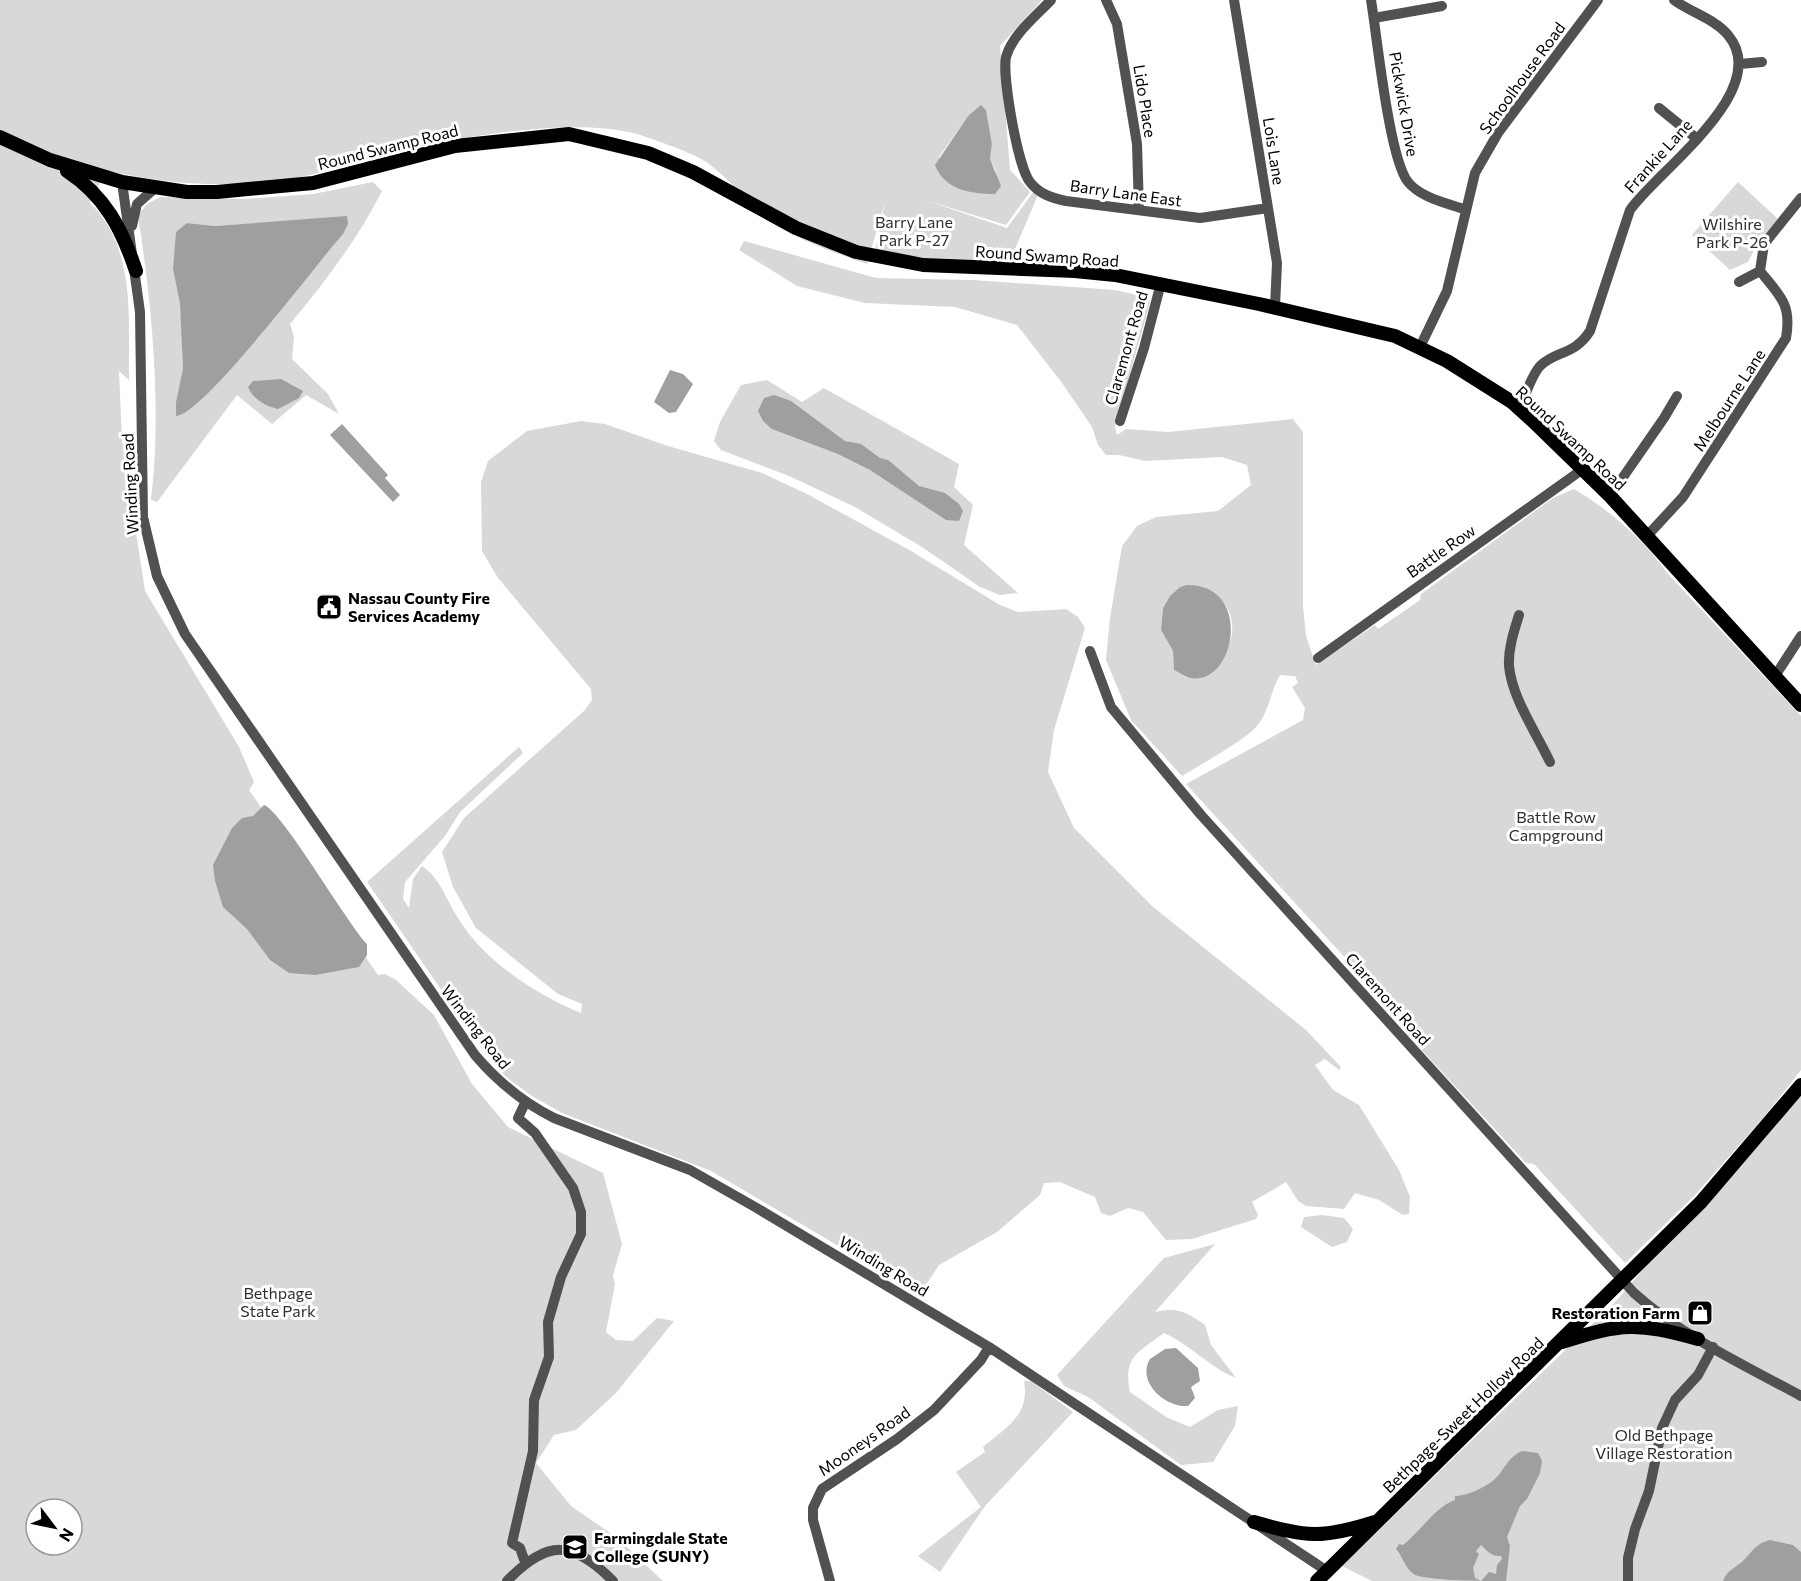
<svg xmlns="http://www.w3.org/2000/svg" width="1801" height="1581" font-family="Commissioner,sans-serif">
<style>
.green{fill:#d8d8d8;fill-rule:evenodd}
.water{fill:#9f9f9f;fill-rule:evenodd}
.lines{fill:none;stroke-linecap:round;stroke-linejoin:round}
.minor{stroke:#515151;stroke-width:10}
.major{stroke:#000;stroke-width:14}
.labels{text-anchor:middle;stroke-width:6;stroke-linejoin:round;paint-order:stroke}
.street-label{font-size:16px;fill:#000;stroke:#fff}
.park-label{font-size:16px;fill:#2f2f2f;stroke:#fff}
.poi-label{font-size:16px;font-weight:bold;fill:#000;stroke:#fff;text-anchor:start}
</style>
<rect width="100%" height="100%" fill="#fff"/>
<!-- green -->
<path class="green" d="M0,0H1042L1000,46L1010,170L1030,192L1006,225L925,200L1007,228L1034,191L1038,195L1006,270L874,256L885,202L867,264C837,253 807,244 780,227C752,209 732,180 705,161C692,153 644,135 629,132C569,119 473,135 413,148C373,156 335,171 295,178C234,189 165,185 106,170L90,203C137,248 128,321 129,380L119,371L122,440L145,591L239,747L254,782L249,790L378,975L385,974L396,980L434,1015L472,1084L508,1127L603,1173L622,1244L613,1275L615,1284L606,1332L616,1340L633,1341L657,1318L674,1321L616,1393L576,1430L554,1435L536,1463L571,1506L616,1537L663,1581H0ZM986,110L992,144L990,159L996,171L995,194L967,191L939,157L968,116ZM36,1509H72V1545H36Z
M373,182L382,191C357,240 325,282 290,324L294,337L292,359L328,394L339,414L306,395L272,424L237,395L157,502L151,500C162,410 152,305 138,215L147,204L160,197L243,199L313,194ZM277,222L316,264L252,341L176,402L183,368L182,334L180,304L173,269L187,223L215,226Z
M1738,182L1778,219L1759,241L1748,262L1730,270L1692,235Z
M744,241L876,278L973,280L1115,290L1146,297L1150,303L1115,427L1117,435L1126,429L1168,432L1293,419L1303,432V606L1306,636L1316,665L1375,625L1378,629L1420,600L1421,594L1553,498L1574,489C1611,511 1643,539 1668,574L1801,716V1070L1764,1117L1695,1195L1625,1263L1534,1164L1526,1163L1406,1033L1403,1021L1186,784L1303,720L1305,708L1292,687L1298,683L1295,676L1280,675C1270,692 1269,712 1257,726C1244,741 1200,765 1182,776L1131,720L1106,660L1110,618L1122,546L1137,526L1156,517L1218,511L1251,485L1247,465L1222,457L1145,461L1119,455H1106L1098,445L1092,427L1062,383L1017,325L955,307L865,303L797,286L739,250ZM1186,585C1213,584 1235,605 1232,633C1231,645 1222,657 1216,667L1187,678L1174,670L1173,651L1161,630L1163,608L1170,596L1180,587Z
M767,380L802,402L824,388L959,464L954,487L973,505L964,545L1018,593L1000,595L980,587L922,547L855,507L789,476L721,450L714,441L720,422L741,385Z
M581,421L605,424L668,446L762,473L809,495L911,551L1000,605L1018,612L1066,609L1078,617L1085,628L1054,730L1048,772L1074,828L1152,906L1306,1030L1341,1067L1339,1070L1325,1059L1315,1065L1333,1090L1359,1105L1399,1170L1410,1197L1409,1214L1403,1215L1379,1200L1355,1193L1344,1209L1306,1206L1298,1201L1286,1182L1252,1202L1258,1215L1256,1219L1192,1239L1166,1240L1143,1212L1128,1208L1110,1216L1101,1213L1095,1197L1060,1182L1044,1183L1040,1195L997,1232L939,1265L920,1294L711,1171L562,1113L532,1096L506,1077L482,1049L367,882L519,747L523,753L460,812L445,836L405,882L403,899L409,908L413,879L422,866C441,879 446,899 458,918C484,961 535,994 581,1013L582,1004L558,994L476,928L453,887L442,852L464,818L584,711L592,700L591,689L498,578L482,551L481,482L488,461L527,431Z
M1801,1084V1581H1372L1342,1566L1617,1300Z
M1322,1215L1344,1218L1353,1229L1347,1242L1332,1247L1301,1227L1304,1217Z
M1215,1244L1155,1312C1178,1307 1186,1312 1205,1325L1211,1345L1236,1378C1209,1367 1191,1345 1164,1333C1137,1353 1123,1357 1130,1392L1166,1417L1190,1427L1218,1410L1238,1406L1235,1426L1213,1462L1181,1465L1088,1397L1064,1386L1057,1375L1164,1258Z
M1024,1381H1031L1073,1412L985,1506L940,1572L918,1556L981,1507L956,1472L985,1452L983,1447C1007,1427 1030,1415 1024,1381Z"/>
<!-- water -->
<path class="water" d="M981,105L986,110L992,144L990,159L1001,186L995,194C972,194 944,190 935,165L968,116Z
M347,216L348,224L343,234C317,263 204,414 176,416V402L183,368L180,304L173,269L176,232L187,223L215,226Z
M670,370L683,374L693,384L676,412L669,413L654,402Z
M281,379L303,391L299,398L278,409C265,406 253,399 248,387L253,381Z
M774,395L791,401L845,441L861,444L880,458L888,460L919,486L945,493L959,504L963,511L959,521L946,520L870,470L838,454L772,429L763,421L758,411L764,398Z
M342,424L388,475L385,478L400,495L393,502L330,435Z
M1186,585C1249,583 1238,672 1200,678C1189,680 1183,675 1174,670L1173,651L1161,630L1163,608L1170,596L1180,587Z
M264,805C282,811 346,922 367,944V955L359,967L315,975L289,973L270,960L247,929L223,907L215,881L213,865L232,828L242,818L253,816Z
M1176,1348L1198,1368L1200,1381L1191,1387L1195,1398L1188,1406C1166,1408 1136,1382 1150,1359L1165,1349Z
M1522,1451L1538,1453L1542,1461L1540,1473L1527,1499L1520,1506L1507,1537L1510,1546L1506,1581C1483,1581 1433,1581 1415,1575C1404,1568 1403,1556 1396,1549L1399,1544L1403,1545C1421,1531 1435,1507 1455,1500V1496C1467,1496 1486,1487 1495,1479C1505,1469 1508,1457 1522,1451ZM1481,1545C1487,1551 1492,1557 1501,1556L1502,1559L1497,1565L1496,1574L1489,1572L1481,1581L1475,1578L1473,1568L1479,1554L1476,1551Z
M1770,1540L1793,1545L1801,1552V1581H1723C1728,1569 1734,1569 1743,1561C1753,1551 1755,1544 1770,1540Z"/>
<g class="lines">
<!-- minor -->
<path class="minor" d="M1051,0C1036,16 1012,35 1006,57C1002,76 1018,168 1030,182C1039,194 1052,198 1066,201L1200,218L1268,208
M1106,0L1117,24L1137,144L1139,210
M1234,0L1277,263L1275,307
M1371,0C1377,36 1389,158 1408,182C1421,198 1447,203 1466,210
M1374,18L1442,6
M1740,64L1762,62
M1659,108L1696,138
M122,182L140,312L143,517L157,576L185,634L475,1055C498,1082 522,1102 554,1118L690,1170L755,1207L989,1347L1327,1571
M132,226L137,204L154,189
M1760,271L1764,244L1801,198
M1739,282L1760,271
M1420,347L1447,291L1475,173L1498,133L1598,0
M1520,409C1525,396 1531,376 1540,366C1556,350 1574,356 1590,331L1630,210C1658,170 1774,90 1728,35C1715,19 1690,12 1674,0
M1120,421L1144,348L1161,283
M1610,496L1664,418L1677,396
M1647,536L1683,497L1786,338C1792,304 1780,296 1760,271
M1519,615C1514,631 1508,649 1509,666C1512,698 1536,732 1550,762
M1090,651L1111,707L1201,815L1634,1293C1683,1337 1744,1365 1801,1396
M1318,658L1583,469
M1775,676L1801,636
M525,1103L518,1118L535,1133L573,1188L581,1212V1234L561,1277L548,1322L549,1357L534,1400L533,1451L512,1543L520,1548L525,1562
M507,1581C548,1539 572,1540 613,1581
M830,1581L813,1520V1508L822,1489L897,1439L934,1410L981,1360L989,1347
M1628,1581V1558L1635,1529L1649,1491L1662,1428L1675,1400L1698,1375L1713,1347"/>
<!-- major -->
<path class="major" d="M0,137L50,160L122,182L187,192H217L313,183L455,146L569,134L648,153L693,172L796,228L856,252L923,265L1075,271L1115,275L1259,304L1395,336L1447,361L1512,402L1534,422L1610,496L1801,705
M67,171C105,196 122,229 136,271
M1562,1342C1622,1323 1637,1322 1698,1339
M1254,1522C1307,1537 1322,1539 1375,1522
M1317,1581L1701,1202L1801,1085"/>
</g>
<!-- icons -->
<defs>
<g id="civic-square" transform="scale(1.35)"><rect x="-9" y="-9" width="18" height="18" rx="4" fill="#000" stroke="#fff"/><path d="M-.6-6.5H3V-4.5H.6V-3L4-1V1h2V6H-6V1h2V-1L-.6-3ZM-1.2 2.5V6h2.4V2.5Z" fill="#fff"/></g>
<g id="shop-square" transform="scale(1.35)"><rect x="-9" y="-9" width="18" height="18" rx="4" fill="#000" stroke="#fff"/><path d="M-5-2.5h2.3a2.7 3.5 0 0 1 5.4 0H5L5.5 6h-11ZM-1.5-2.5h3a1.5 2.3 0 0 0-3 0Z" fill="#fff"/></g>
<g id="university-square" transform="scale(1.35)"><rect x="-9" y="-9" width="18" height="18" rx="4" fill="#000" stroke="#fff"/><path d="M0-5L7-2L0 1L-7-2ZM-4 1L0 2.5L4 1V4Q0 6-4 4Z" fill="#fff"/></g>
</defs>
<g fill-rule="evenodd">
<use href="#civic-square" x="329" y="607"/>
<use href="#shop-square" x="1700" y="1313"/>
<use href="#university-square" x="575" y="1547"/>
</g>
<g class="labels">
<!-- street labels -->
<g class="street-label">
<text transform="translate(1522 78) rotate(-54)" y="6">Schoolhouse Road</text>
<text transform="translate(1145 101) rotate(81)" y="6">Lido Place</text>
<text transform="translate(1404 104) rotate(80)" y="6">Pickwick Drive</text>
<text transform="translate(388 147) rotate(-14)" y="6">Round Swamp Road</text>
<text transform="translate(1274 151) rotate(81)" y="6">Lois Lane</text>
<text transform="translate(1658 156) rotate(-48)" y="6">Frankie Lane</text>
<text transform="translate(1126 193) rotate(8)" y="6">Barry Lane East</text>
<text transform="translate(1047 256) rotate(4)" y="6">Round Swamp Road</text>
<text transform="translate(1126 348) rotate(-74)" y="6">Claremont Road</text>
<text transform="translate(1729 400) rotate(-57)" y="6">Melbourne Lane</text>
<text transform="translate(1571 438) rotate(43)" y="6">Round Swamp Road</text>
<text transform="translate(130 484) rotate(-93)" y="6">Winding Road</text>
<text transform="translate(1441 551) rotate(-35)" y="6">Battle Row</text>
<text transform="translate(1388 999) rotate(48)" y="6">Claremont Road</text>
<text transform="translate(476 1027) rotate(52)" y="6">Winding Road</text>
<text transform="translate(884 1266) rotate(31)" y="6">Winding Road</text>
<text transform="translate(1463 1415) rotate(-44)" y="6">Bethpage-Sweet Hollow Road</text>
<text transform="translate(864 1441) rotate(-35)" y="6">Mooneys Road</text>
</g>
<!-- park labels -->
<g class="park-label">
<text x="914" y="228">Barry Lane<tspan x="914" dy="18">Park P-27</tspan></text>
<text x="1732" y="230">Wilshire<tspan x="1732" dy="18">Park P-26</tspan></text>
<text x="1556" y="823">Battle Row<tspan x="1556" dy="18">Campground</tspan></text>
<text x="278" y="1299">Bethpage<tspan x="278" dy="18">State Park</tspan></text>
<text x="1664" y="1441">Old Bethpage<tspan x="1664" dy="18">Village Restoration</tspan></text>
</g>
<!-- poi labels -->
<g class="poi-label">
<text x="348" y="604">Nassau County Fire<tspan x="348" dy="18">Services Academy</tspan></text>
<text x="1680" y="1319" text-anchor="end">Restoration Farm</text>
<text x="594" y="1544">Farmingdale State<tspan x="594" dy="18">College (SUNY)</tspan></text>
</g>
</g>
<!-- north arrow -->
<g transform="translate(54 1527) rotate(122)"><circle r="28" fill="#ffffff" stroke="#999999" stroke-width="1.5"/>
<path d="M0-4.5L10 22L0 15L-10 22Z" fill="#000000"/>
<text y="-9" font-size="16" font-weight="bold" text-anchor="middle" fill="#000000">N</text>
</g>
</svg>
